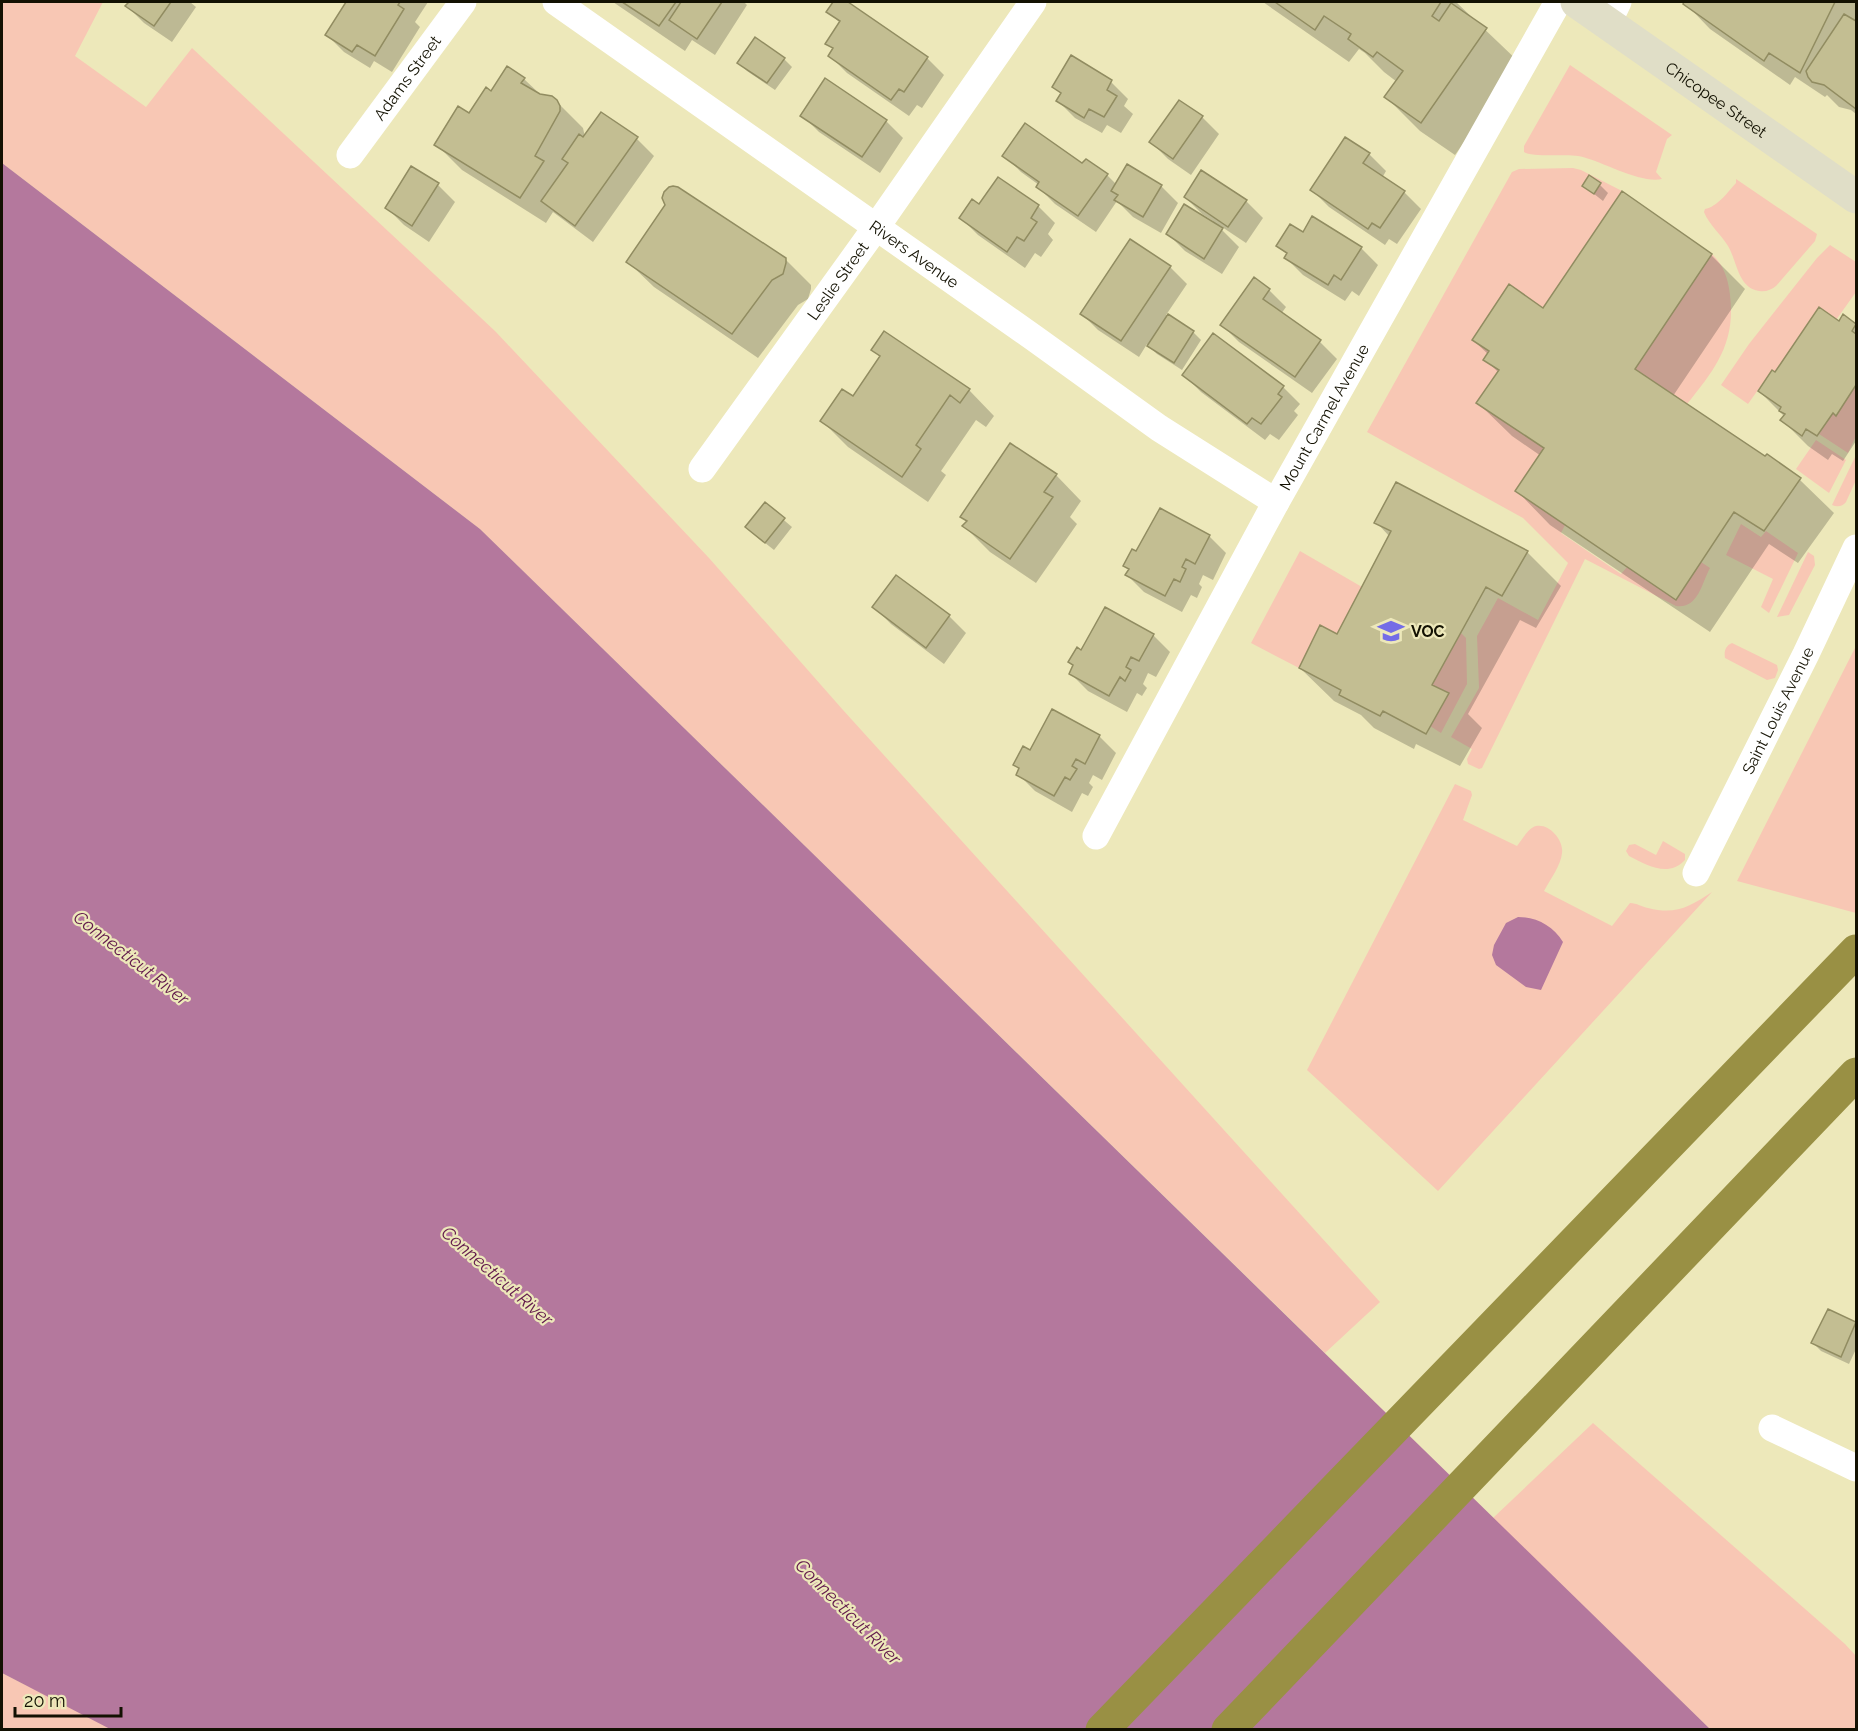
<svg xmlns="http://www.w3.org/2000/svg" width="1858" height="1731" font-family="Raleway,sans-serif">
<style>
.green{fill:#f8c7b4}
.water{fill:#b4789d}
.shadow{fill:#0003}
.building{fill:#c3be92;stroke:#918c61;stroke-width:1.5}
.lines{fill:none;stroke-linecap:round;stroke-linejoin:round}
.street{stroke:#fff;stroke-width:27}
.secondary{stroke:#e0dec7;stroke-width:33}
.highway{stroke:#999044;stroke-width:33}
.labels{text-anchor:middle;stroke-width:4.5;stroke-linejoin:round;paint-order:stroke}
.street-label{font-size:16px;fill:#131102;stroke:#ede8ba}
.poi-label{font-size:16px;font-weight:bold;fill:#131102;stroke:#ede8ba;text-anchor:start}
.water-label{font-size:18px;font-style:italic;fill:#621a4c;stroke:#ede8ba}
</style>
<rect width="100%" height="100%" fill="#ede8ba"/>
<!-- green -->
<path class="green" d="M2,2H103L75,56L146,107L192,48L495,331L709,558L843,710L1380,1302L1325,1353L480,529L2,163Z
M1570,65L1672,135L1667,139L1656,172L1662,179C1642,184 1605,163 1583,157C1569,153 1532,158 1524,152V146Z
M1573,168L1581,170L1622,191L1543,308L1509,285L1472,340L1489,351L1484,360L1499,370L1477,403L1544,448L1515,491L1565,525L1561,533L1621,574L1627,567L1676,600L1701,562L1710,568C1701,585 1698,609 1676,606L1585,559L1482,768L1479,769L1468,764L1467,759L1472,749L1451,737L1479,688L1477,636L1498,598L1538,620L1568,563L1523,518L1367,432L1512,172L1519,169Z
M1736,179L1817,234L1815,241L1776,286C1771,290 1766,292 1759,291C1738,288 1737,261 1728,246C1721,234 1709,225 1704,212L1705,209C1717,207 1728,192 1736,183Z
M1830,245L1856,262V292L1836,320L1775,372L1772,370L1748,404L1721,385L1749,344L1817,258Z
M1712,254C1724,266 1728,278 1730,295C1736,343 1715,369 1687,404L1635,369Z
M1856,385V436L1848,453L1819,434L1833,413L1836,415Z
M1816,440L1846,460L1829,493L1796,469Z
M1856,455V480L1846,502C1842,507 1837,507 1832,505Z
M1741,524L1761,537L1766,531L1798,553L1769,613L1761,607L1773,579L1726,555Z
M1300,551L1362,587L1337,634L1320,626L1299,668L1251,643Z
M1808,552L1814,556L1815,565L1789,615L1777,617Z
M1461,633L1466,638L1467,684L1441,733L1430,726L1449,693L1432,685Z
M1732,643L1777,665L1778,670L1775,678L1767,680L1725,658C1724,652 1725,646 1732,643Z
M1856,646V913L1737,881Z
M1455,784L1471,791L1472,795L1463,820L1517,846C1522,840 1528,828 1536,826C1549,823 1564,840 1562,853C1561,865 1550,880 1544,891L1612,926L1630,903C1637,903 1642,907 1648,908C1676,915 1689,907 1712,892L1438,1191L1307,1070Z
M1663,841L1685,854V860C1668,878 1647,865 1629,856L1626,851L1629,845L1635,844L1656,855Z
M1593,1423L1845,1644L1856,1656V1729H1710L1493,1518Z
M2,1673L112,1729H2Z"/>
<!-- water -->
<path class="water" d="M2,163L480,529L1710,1729L112,1730L2,1673Z
M1518,917C1537,917 1553,926 1563,942L1541,990L1526,987L1496,965L1492,955L1494,945L1506,923Z"/>
<!-- shadow -->
<path class="shadow" d="M131,2H190L196,7L172,42L144,23L127,6Z
M348,2H428L415,22L420,27L392,72L374,61L370,68L344,52L327,35Z
M613,2H744L747,5L715,55L692,40L685,51Z
M835,2H845L927,58L944,75L922,108L917,105L909,116L847,73L830,56L834,50L827,43L841,24L828,11Z
M1263,2H1456L1520,63L1455,155L1420,131L1386,97L1397,82L1384,72L1365,53L1359,49L1349,62Z
M1686,2H1833L1835,3L1836,2H1856V114L1851,110L1839,107L1827,95L1825,97L1795,77L1790,85L1710,29L1685,3Z
M1071,58L1111,82L1128,99L1124,106L1133,114L1121,133L1107,125L1102,133L1075,118L1058,101L1062,95L1054,87Z
M784,59L792,67L775,90L747,71L739,63Z
M524,79L542,96L556,101L583,128L585,137L602,114L637,139L654,156L593,242L553,212L546,223L462,170L436,144L492,93Z
M802,115L886,121L903,138L880,173L819,132Z
M1202,117L1219,134L1191,175L1168,159L1151,142Z
M1369,154L1386,171L1382,178L1404,192L1421,209L1397,244L1389,239L1385,245L1329,207L1312,190Z
M1004,155L1083,166L1107,175L1117,185L1161,186L1178,203L1161,233L1133,217L1117,201L1096,232L1055,204L1038,187L1039,185L1021,172Z
M412,168L438,185L455,202L429,242L404,225L387,208Z
M999,180L1038,206L1055,223L1048,234L1053,240L1041,257L1035,253L1025,268L978,235L961,218L980,207Z
M1600,185L1608,193L1603,201L1584,186Z
M1185,197L1246,201L1263,218L1246,243L1219,225L1218,226L1239,247L1222,274L1185,251L1168,234L1212,223L1213,221L1202,214Z
M1303,234L1361,248L1378,265L1359,296L1352,291L1345,301L1303,275L1286,258L1288,255L1278,246Z
M1711,255L1745,289L1673,396L1766,458L1767,456L1800,480L1834,513L1798,563L1769,544L1710,632L1550,525L1517,491L1541,456L1512,436L1478,403L1499,373L1485,359L1489,355L1473,340L1544,310Z
M785,259L811,285V289L808,299L798,305L758,358L654,287L628,262Z
M1170,267L1187,284L1166,315L1193,332L1201,340L1182,370L1157,354L1147,344L1139,357L1098,330L1081,313Z
M1269,290L1286,307L1281,314L1320,342L1337,359L1312,393L1239,342L1222,325Z
M1844,316L1856,326V441L1843,461L1832,454L1828,460L1808,446L1782,420L1785,417L1759,391L1776,374L1839,323Z
M873,350L969,390L994,416L986,427L976,420L941,471L946,475L928,502L848,447L822,421L853,398L881,358Z
M1184,375L1283,387L1300,404L1294,411L1298,415L1279,440L1270,434L1265,440L1201,392Z
M1056,475L1081,501L1070,517L1077,524L1036,583L990,552L964,526L968,522L962,517Z
M765,504L792,527L774,550L755,535Z
M1160,510L1209,536L1226,553L1213,580L1203,575L1199,584L1202,587L1197,598L1191,595L1182,612L1144,592L1127,575L1129,570L1124,566L1137,553Z
M1376,522L1527,552L1561,586L1536,628L1520,620L1468,714L1482,728L1460,766L1416,744L1414,749L1374,728L1361,715L1334,701L1300,668L1338,636L1390,537Z
M896,577L949,616L966,633L944,664L891,624L874,607Z
M1153,635L1170,652L1156,677L1148,673L1143,684L1147,688L1142,696L1137,693L1127,712L1088,691L1071,674L1074,667L1070,662L1082,652Z
M1099,736L1116,753L1102,780L1093,775L1089,783L1093,787L1088,796L1082,793L1072,812L1035,791L1018,774L1020,770L1014,765L1030,752Z
M1828,1311L1856,1324V1349L1849,1364L1821,1351L1813,1343Z"/>
<!-- building -->
<path class="building" d="M129,2H171L154,26L125,6Z
M346,2H400L398,5L404,9L375,56L357,45L352,52L325,35Z
M622,2H676L659,26Z
M681,2H722L697,39L669,20Z
M833,2H848L928,57L904,92L899,89L891,100L828,56L833,48L825,44L840,21L826,12Z
M1275,2H1441L1432,16L1439,21L1451,3L1487,28L1421,123L1384,97L1403,71L1377,52L1373,57L1348,39L1351,34L1324,16L1315,30Z
M1684,2H1835L1800,73L1769,53L1764,61L1683,4Z
M1844,14L1856,21V109L1824,85L1812,82L1808,77L1806,71Z
M755,37L785,58L767,83L737,63Z
M1071,55L1112,80L1107,90L1117,96L1104,117L1089,109L1084,118L1056,101L1061,93L1052,87Z
M507,66L525,78L521,83L540,94L552,96L557,100L560,106V111L535,156L544,161L520,198L434,145L458,106L469,113L486,87L491,91Z
M825,78L887,120L862,157L800,116Z
M1179,100L1203,116L1173,159L1149,142Z
M601,112L638,137L575,226L541,201L568,163L562,159L579,134L583,137Z
M1025,123L1082,163L1086,159L1108,174L1078,216L1036,187L1039,182L1002,156Z
M1345,137L1370,153L1363,163L1405,191L1380,228L1372,223L1368,229L1310,190Z
M1127,164L1162,185L1143,217L1114,200L1118,195L1111,191Z
M411,166L439,183L412,226L385,208Z
M1201,170L1247,200L1228,227L1184,197Z
M1589,175L1601,183L1594,194L1582,186Z
M998,177L1039,205L1031,218L1037,222L1024,241L1017,237L1007,252L959,218L972,199L979,204Z
M673,186L678,187L786,258V263L783,274L772,280L732,334L626,262L665,205L662,198L664,192L669,187Z
M1622,191L1712,254L1635,369L1765,456L1767,454L1801,478L1764,531L1734,512L1676,600L1515,491L1544,448L1476,403L1499,370L1483,360L1489,351L1472,340L1509,284L1543,308Z
M1184,204L1223,228L1204,259L1166,234Z
M1312,216L1362,247L1341,280L1334,275L1328,285L1284,258L1287,253L1276,246L1290,224L1303,232Z
M1130,239L1171,266L1121,341L1080,314Z
M1254,277L1270,289L1263,299L1321,340L1295,377L1220,325Z
M1819,307L1839,321L1843,314L1856,324L1852,331L1856,334V385L1836,416L1833,413L1817,436L1806,429L1802,436L1780,420L1785,414L1779,411L1781,407L1758,391L1772,370L1775,372Z
M1168,314L1194,331L1174,363L1147,346Z
M884,331L970,389L960,403L950,395L916,445L921,449L902,477L820,421L842,389L853,396L880,356L871,350Z
M1213,333L1284,386L1278,394L1282,397L1261,424L1252,418L1247,424L1182,375Z
M1010,443L1057,474L1044,492L1053,497L1010,559L962,526L967,521L960,517Z
M1396,482L1528,551L1502,596L1486,587L1432,685L1449,693L1426,734L1383,711L1380,716L1339,695L1341,690L1299,668L1320,625L1337,634L1391,531L1374,523Z
M765,502L785,518L765,543L745,527Z
M1160,508L1210,535L1195,564L1186,559L1182,567L1186,569L1180,582L1174,579L1165,596L1125,575L1129,569L1123,566L1132,549L1136,551Z
M896,575L950,615L926,648L872,607Z
M1105,607L1154,634L1139,661L1131,657L1126,667L1131,670L1125,681L1120,677L1109,696L1069,674L1073,665L1068,662L1077,647L1081,650Z
M1052,709L1100,735L1085,764L1076,759L1072,766L1077,769L1070,780L1065,777L1054,796L1016,775L1019,768L1013,765L1023,746L1030,750Z
M1828,1309L1856,1322L1841,1357L1811,1343Z"/>
<g class="lines">
<!-- street -->
<g class="street">
<path id="s1" d="M556,2L1034,338L1159,428L1276,502"/>
<path d="M1608,23L1618,2"/>
<path id="s2" d="M350,155L463,2"/>
<path id="s3" d="M702,469L877,226L1033,2"/>
<path id="s4" d="M1096,836L1276,502L1558,2"/>
<path id="s5" d="M1696,873L1806,654L1856,548"/>
<path d="M1772,1428L1856,1468"/>
</g>
<!-- secondary -->
<path class="secondary" id="s6" d="M1577,2L1856,197"/>
<!-- highway -->
<path class="highway" d="M1102,1730L1856,951
M1228,1730L1856,1074"/>
</g>
<!-- icons -->
<defs>
<g id="school-bare" transform="scale(2.07)"><path d="M0-5L7-2L0 1L-7-2ZM-4 1L0 2.5L4 1V4Q0 6-4 4Z" fill="#746ce6" stroke="#ede8ba" stroke-width="2.5" paint-order="stroke"/></g>
</defs>
<g fill-rule="evenodd">
<use href="#school-bare" x="1391" y="631"/>
</g>
<g class="labels">
<!-- street labels -->
<g class="street-label">
<text dy="6" stroke="none"><textPath href="#s2" startOffset="96">Adams Street</textPath></text>
<text dy="6" stroke="none"><textPath href="#s6" startOffset="170">Chicopee Street</textPath></text>
<text dy="6" stroke="none"><textPath href="#s1" startOffset="438">Rivers Avenue</textPath></text>
<text dy="6" stroke="none"><textPath href="#s3" startOffset="232">Leslie Street</textPath></text>
<text dy="6" stroke="none"><textPath href="#s4" startOffset="477">Mount Carmel Avenue</textPath></text>
<text dy="6" stroke="none"><textPath href="#s5" startOffset="182">Saint Louis Avenue</textPath></text>
</g>
<!-- poi labels -->
<g class="poi-label">
<text x="1411" y="637">VOC</text>
</g>
<!-- water labels -->
<g class="water-label">
<text transform="translate(131 958) rotate(38)" y="6">Connecticut River</text>
<text transform="translate(497 1276) rotate(41)" y="6">Connecticut River</text>
<text transform="translate(848 1612) rotate(45)" y="6">Connecticut River</text>
</g>
</g>
<!-- border -->
<rect width="1858" height="1731" fill="none" stroke="#131102" stroke-width="6"/>
<!-- scale -->
<path d="M15 1707v9h106v-9" fill="none" stroke="#131102" stroke-width="3"/>
<text x="24" y="1707" font-size="18" fill="#131102" stroke="#ede8ba" stroke-width="4.5" paint-order="stroke">20 m</text>
</svg>
